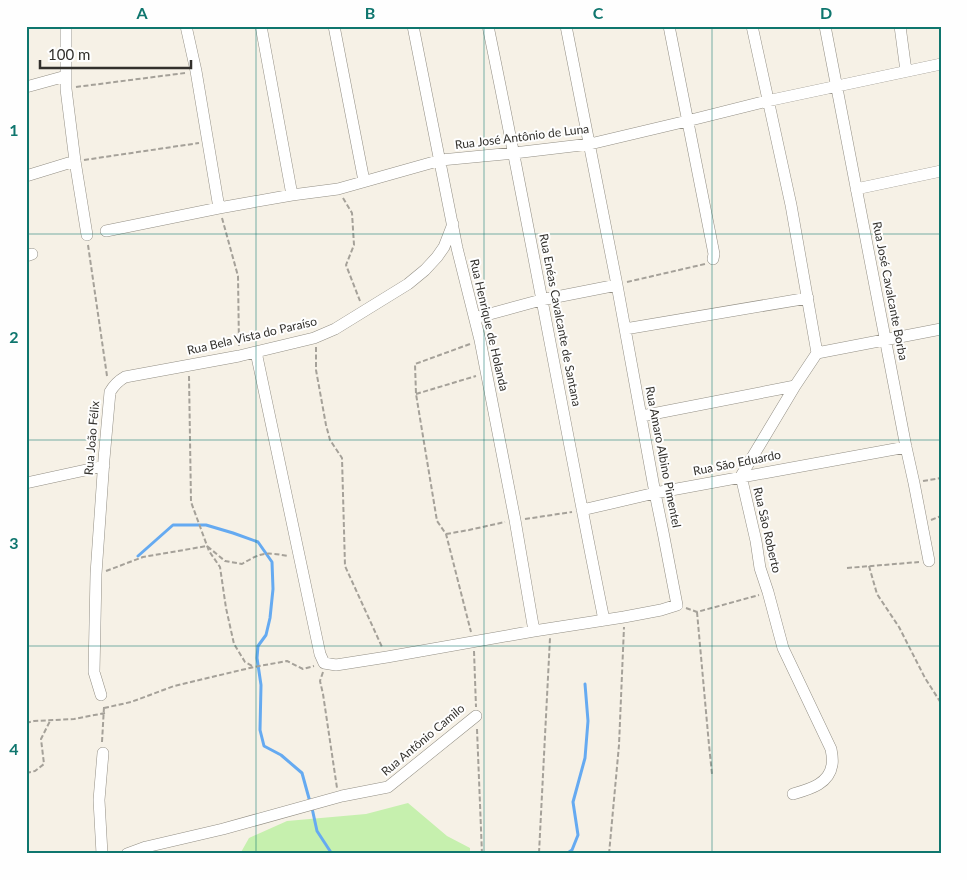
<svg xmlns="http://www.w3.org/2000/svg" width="967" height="880" font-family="Lato,sans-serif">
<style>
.green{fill:#c6f0ae}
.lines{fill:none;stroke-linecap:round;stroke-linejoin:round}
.stream{stroke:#65aaf1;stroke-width:3}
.minor-casing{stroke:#938f85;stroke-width:12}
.path{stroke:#a5a199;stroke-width:2;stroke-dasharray:5 2.5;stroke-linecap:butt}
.minor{stroke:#fff;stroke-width:11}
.grid{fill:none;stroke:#0f766e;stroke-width:1;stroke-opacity:0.55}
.labels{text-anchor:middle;stroke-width:4;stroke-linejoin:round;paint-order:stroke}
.street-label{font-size:12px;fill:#32302c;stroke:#fefefe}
.neatline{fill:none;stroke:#0f766e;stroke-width:2}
.grid-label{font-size:16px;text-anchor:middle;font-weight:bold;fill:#0f766e}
</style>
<rect width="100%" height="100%" fill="#f6f1e6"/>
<!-- green -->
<path class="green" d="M408,803L447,836L470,848V854H240L249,838L287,821L366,814Z"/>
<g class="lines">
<!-- stream -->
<path class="stream" d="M138,556L173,525H206L233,533L258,542L272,562L273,589L270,618L266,635L258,646L257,658L261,685L260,730L264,746L281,755L302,773L310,802
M312,808L317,831L332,854
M566,854L572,850L578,835L573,802L585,758L588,721L585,684"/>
<!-- minor casing -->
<g class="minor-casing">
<path id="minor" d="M66,26V89L75,161L87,235
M186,26L196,71L219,208
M261,26L292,195
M334,26L364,181
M413,26L457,248L480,340L515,520L534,631
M488,26C529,224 564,422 604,620
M669,26L714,254L713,259
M752,26L791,205L817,353
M825,26L906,447L914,483L929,561
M900,26L906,71
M26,87L66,76
M26,176L75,161
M856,189L941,171
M106,231L219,208L292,195L338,189L441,160L514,153L590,144L687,121L767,101L941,64
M26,256L32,254
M475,318L541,300L617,285
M625,329L808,298
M256,352L320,654L324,663L336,665L387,657L534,631L624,617L661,610L677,605L663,532L655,493L617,285L566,26
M642,416L795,386
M26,483L104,466
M582,510L655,493L906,447
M101,695L94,672L96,574L104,459L110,392C114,385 118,381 125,377L239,356L314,338L335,329L408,284L425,270L437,257L444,247L453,224
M793,794C810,789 829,784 832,765C833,760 832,754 831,749L783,648L768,592L760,568L756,541L741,476L795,386L817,353L941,329
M102,854L99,800L103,753
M127,854L146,847L223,829L342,796L388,787L476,716"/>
</g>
<!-- path -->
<path class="path" d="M76,87L185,73
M84,160L199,143
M343,198L352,213L354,245L346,265L360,301
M222,218L238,276L239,346
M88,245L107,376
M627,282L705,264
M470,344L415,364L416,394L437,521L446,534L471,632
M316,347V370L326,425L330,440L342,458L345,566L382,647
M189,376L191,502L209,551L220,567L226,608L234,644L245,662L254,667
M416,394L476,376
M923,481L941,478
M525,519L572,512
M931,520L941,516
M446,534L469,530L505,522
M869,566L877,594L899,627L925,678L941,703
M847,568L919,562
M106,571L143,557L207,546L225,561L242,564C262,552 265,552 288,556
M686,608L697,612L759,595
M697,612L709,745L712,774
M474,651L476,707
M323,672L320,681L323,694L337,788
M104,708L131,702L174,686L254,667L287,661L303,669L314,666
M26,723L34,721L74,719L105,713
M477,729L482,854
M102,742L104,707
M26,773L35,771L44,764L41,739L50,721
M539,853L550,638
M609,854L619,745L624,627"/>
<!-- minor -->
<use href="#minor" class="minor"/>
</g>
<!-- grid -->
<path class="grid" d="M256,26V854M484,26V854M712,26V854M26,234H941M26,440H941M26,646H941"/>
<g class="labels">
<!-- street labels -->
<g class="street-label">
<text transform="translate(522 137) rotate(-7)" y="4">Rua José Antônio de Luna</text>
<text transform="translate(890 291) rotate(79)" y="4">Rua José Cavalcante Borba</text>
<text transform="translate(560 320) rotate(79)" y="4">Rua Enéas Cavalcante de Santana</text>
<text transform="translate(489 325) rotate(77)" y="4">Rua Henrique de Holanda</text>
<text transform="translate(252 336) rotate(-13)" y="4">Rua Bela Vista do Paraíso</text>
<text transform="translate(92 438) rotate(-85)" y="4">Rua João Félix</text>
<text transform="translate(663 457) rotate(79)" y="4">Rua Amaro Albino Pimentel</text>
<text transform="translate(737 463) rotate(-11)" y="4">Rua São Eduardo</text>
<text transform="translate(767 530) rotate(77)" y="4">Rua São Roberto</text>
<text transform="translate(423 740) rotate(-40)" y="4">Rua Antônio Camilo</text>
</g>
</g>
<!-- border -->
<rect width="967" height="880" fill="none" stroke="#fefefe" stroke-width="55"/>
<!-- scale -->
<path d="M40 60v8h151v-8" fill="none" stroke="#32302c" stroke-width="2.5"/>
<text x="48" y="60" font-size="15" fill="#32302c" stroke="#fefefe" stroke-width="4" paint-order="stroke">100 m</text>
<rect x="28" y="28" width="912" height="824" class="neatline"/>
<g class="grid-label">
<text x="142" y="19">A</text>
<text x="370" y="19">B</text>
<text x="598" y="19">C</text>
<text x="826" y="19">D</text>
<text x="14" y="136">1</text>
<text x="14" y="343">2</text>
<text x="14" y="549">3</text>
<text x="14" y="755">4</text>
</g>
</svg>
